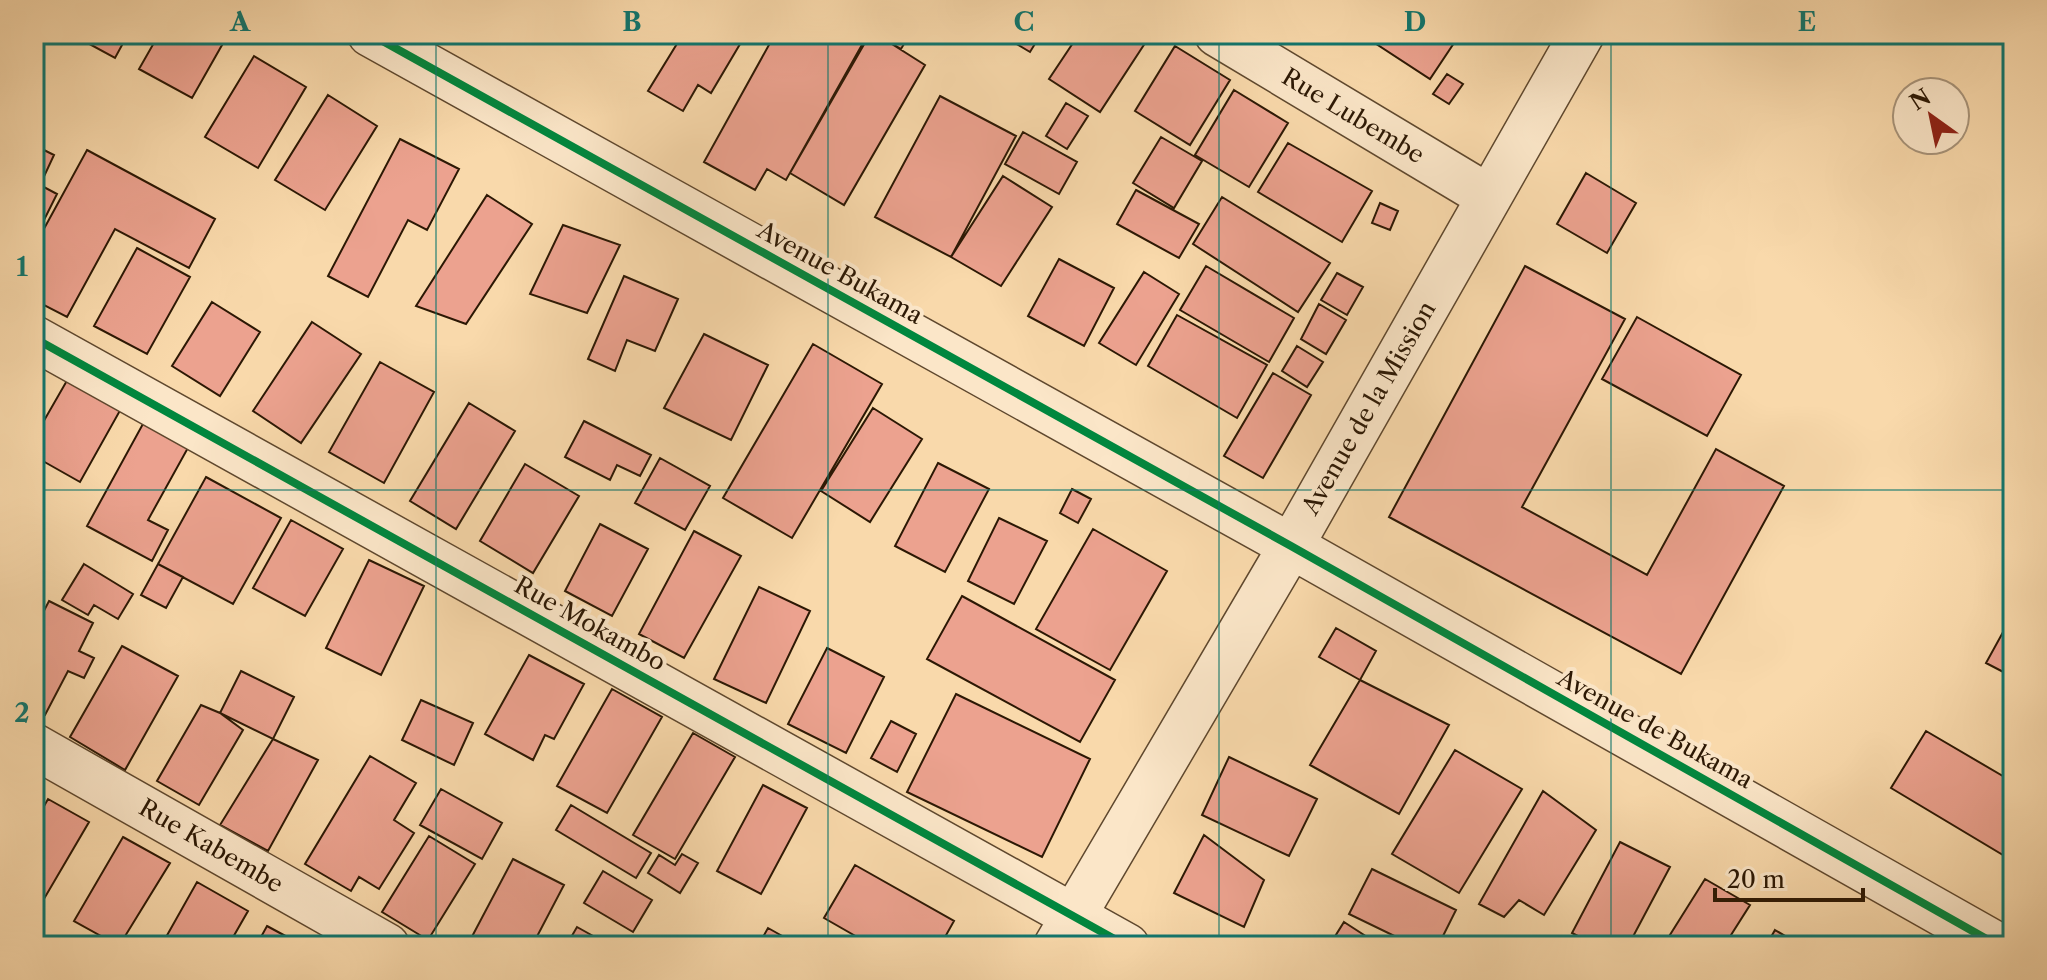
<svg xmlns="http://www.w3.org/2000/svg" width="2047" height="980" font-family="'Libre Caslon Text',serif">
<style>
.building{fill:#eca28f;stroke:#2c1804;stroke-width:2}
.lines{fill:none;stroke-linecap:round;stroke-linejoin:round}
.street-casing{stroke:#5f482e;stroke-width:47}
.street{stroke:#fbe6c8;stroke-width:44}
.cycleway-casing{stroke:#fbe6c8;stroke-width:13}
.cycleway{stroke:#00873e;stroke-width:8}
.grid{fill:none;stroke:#0f766e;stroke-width:2;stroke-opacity:0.55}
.labels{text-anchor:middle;stroke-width:8;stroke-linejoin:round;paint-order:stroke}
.street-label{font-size:24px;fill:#2c1804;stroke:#fbe6c8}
.neatline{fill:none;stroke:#0f766e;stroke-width:3}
.grid-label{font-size:26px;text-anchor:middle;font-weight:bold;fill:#0f766e}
</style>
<rect width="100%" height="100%" fill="#f9d9ab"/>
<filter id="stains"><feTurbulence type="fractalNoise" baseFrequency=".0025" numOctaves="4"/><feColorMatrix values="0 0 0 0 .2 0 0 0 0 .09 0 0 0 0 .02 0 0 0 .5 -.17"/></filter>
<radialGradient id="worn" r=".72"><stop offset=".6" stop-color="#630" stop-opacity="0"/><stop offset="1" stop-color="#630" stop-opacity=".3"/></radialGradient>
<!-- building -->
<path class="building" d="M71,34H128L115,58Z
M159,34H204L222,45L192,98L139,69Z
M683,34H746L711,93L698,85L683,111L648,91Z
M775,34H847L863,43L786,180L767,169L755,190L704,162Z
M870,34H876L925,65L844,205L790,173Z
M876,34H910L901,49Z
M1000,34H1041L1030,52Z
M1079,34H1151L1100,112L1049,79Z
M1361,34H1460L1430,79Z
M1175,46L1230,80L1190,145L1135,111Z
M254,56L306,87L258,168L205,137Z
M1447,74L1463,84L1449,104L1433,94Z
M1234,90L1288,123L1249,187L1195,155Z
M328,95L377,126L325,210L275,180Z
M940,96L1016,136L951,257L875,217Z
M1066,103L1088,116L1067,149L1046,136Z
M1023,132L1077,162L1059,194L1005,164Z
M1161,137L1202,161L1174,208L1133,183Z
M400,139L459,169L427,230L408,220L368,297L328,276Z
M1288,143L1372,191L1342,242L1258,192Z
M34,145L54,155L40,185L57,194L37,234L34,233Z
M87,150L215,219L189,268L115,229L67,317L34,300V247Z
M1586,173L1636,203L1607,253L1557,224Z
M1003,176L1052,207L1001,286L951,257Z
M1136,190L1199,224L1179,258L1117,224Z
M487,195L532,224L466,324L416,306Z
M1222,197L1330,263L1298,312L1193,244Z
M1380,203L1398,211L1390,230L1372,223Z
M563,225L620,245L587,313L530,294Z
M137,248L190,277L147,354L94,326Z
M1059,259L1114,288L1084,346L1028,316Z
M1206,266L1294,318L1269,362L1180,310Z
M1525,266L1625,319L1522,507L1647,575L1716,449L1784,486L1681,674L1389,517Z
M1144,272L1179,294L1136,365L1099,343Z
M1337,273L1363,287L1347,315L1321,300Z
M624,276L678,299L655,351L627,340L615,371L588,359Z
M212,302L260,332L220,396L172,366Z
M1319,304L1346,320L1326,354L1301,339Z
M1177,315L1267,365L1237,418L1148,366Z
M1637,317L1741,375L1707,436L1602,379Z
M312,322L361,354L301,443L253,411Z
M704,334L768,365L731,440L664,408Z
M813,344L882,384L792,538L723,498Z
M1297,346L1323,362L1307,387L1282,371Z
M380,362L434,392L384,483L329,452Z
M1273,373L1311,395L1263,478L1224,456Z
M69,377L122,407L80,482L34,456V438Z
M469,403L515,431L456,529L410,501Z
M873,408L922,439L870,522L821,491Z
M584,421L651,455L640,476L617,465L610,480L565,457Z
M144,422L189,446L148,520L168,530L152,561L87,526Z
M660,458L710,486L685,530L635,503Z
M938,463L989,489L945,572L895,546Z
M525,464L579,496L533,573L480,541Z
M206,477L281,518L233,604L158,564Z
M1072,489L1091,499L1078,523L1060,513Z
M999,518L1047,541L1014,604L968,581Z
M291,520L343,549L305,616L253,588Z
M600,524L648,549L612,616L565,591Z
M1093,529L1167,571L1110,670L1036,629Z
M694,531L741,556L684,658L639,634Z
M369,560L424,586L381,675L326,648Z
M84,564L133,594L118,619L94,605L88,615L62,600Z
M158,564L183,577L166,608L141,595Z
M759,587L810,611L766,703L714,679Z
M962,596L1115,680L1080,742L927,659Z
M49,601L93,623L79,651L94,658L84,678L68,671L45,715L34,710V630Z
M2013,614V677L1986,663Z
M1336,628L1376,651L1360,680L1319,657Z
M122,646L178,676L125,770L70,737Z
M827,648L884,677L846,753L788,724Z
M529,655L584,684L554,739L545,735L533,760L485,734Z
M241,671L294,697L273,739L220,713Z
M1360,680L1449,725L1399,814L1310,765Z
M612,689L662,717L607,813L557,786Z
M956,694L1090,759L1042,857L907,792Z
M421,700L473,723L454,765L402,740Z
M201,705L220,713L243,730L199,805L157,781Z
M891,721L916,734L897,772L871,758Z
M1926,731L2013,782V861L1891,788Z
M693,733L735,757L675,859L633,835Z
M273,739L318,760L268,851L220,825Z
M1455,750L1522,789L1459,893L1392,854Z
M370,756L416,783L394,820L414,833L379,889L359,877L351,891L305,864Z
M1229,757L1317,799L1289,856L1202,815Z
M763,785L807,808L761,894L717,871Z
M441,789L502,823L482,859L420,825Z
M1543,791L1596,830L1544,915L1519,900L1504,917L1479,904Z
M48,799L89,822L41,904L34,900V824Z
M571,805L651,853L636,878L556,830Z
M1204,835L1264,880L1244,927L1174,893Z
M429,836L475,864L428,940L382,912Z
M123,837L170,863L119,946L74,921Z
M1620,842L1670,867L1628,946H1597L1572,933Z
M682,854L698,863L680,893L648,873L659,855L675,865Z
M513,859L564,885L532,946H467Z
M855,865L954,921L940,946H873L824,918Z
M1372,869L1456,910L1438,946H1415L1349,914Z
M603,871L652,900L633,932L584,903Z
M1705,879L1750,905L1724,946H1663Z
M197,882L248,911L228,946H161Z
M1344,922L1381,946H1329Z
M267,926L304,946H256Z
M577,927L611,946H566Z
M768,928L800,946H758Z
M1775,930L1802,946H1766Z"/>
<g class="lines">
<!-- street casing -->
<g class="street-casing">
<path id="street" d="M370,34L1291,546L1999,946
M1217,34L1489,197
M34,338L1127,946
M34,746L387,946
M1056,946L1291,546L1582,34"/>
</g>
<!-- street -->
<use href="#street" class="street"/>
<!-- cycleway casing -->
<g class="cycleway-casing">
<path id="cycleway" d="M370,34L1291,546L1999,946
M34,338L1127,946"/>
</g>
<!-- cycleway -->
<use href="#cycleway" class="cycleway"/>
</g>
<!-- grid -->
<path class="grid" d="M436,34V946M828,34V946M1219,34V946M1611,34V946M34,490H2013"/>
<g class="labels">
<!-- street labels -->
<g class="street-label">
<text transform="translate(1353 116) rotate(31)" y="8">Rue Lubembe</text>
<text transform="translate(840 273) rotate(29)" y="8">Avenue Bukama</text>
<text transform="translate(1369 408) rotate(-60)" y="8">Avenue de la Mission</text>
<text transform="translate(590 624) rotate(29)" y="8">Rue Mokambo</text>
<text transform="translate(1655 729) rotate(29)" y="8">Avenue de Bukama</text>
<text transform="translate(211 846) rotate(30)" y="8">Rue Kabembe</text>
</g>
</g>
<!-- margin -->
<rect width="2047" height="980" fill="none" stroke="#f9d9ab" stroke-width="88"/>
<!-- north arrow -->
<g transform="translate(1931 116) rotate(327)"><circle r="38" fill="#fbe6c8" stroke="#a8947a" stroke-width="2"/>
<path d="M0-6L14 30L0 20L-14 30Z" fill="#8f2418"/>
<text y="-12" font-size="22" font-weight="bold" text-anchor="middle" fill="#2c1804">N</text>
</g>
<!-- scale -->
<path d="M1715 888v12h148v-12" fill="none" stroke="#2c1804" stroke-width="4"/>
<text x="1727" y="888" font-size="24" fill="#2c1804" stroke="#fbe6c8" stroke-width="6" paint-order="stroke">20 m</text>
<rect x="44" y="44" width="1959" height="892" class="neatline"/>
<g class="grid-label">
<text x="240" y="31">A</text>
<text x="632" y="31">B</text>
<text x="1024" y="31">C</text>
<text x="1415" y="31">D</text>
<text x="1807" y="31">E</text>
<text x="22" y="276">1</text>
<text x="22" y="722">2</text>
</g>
<rect width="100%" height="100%" filter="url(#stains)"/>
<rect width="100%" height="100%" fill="url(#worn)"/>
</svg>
